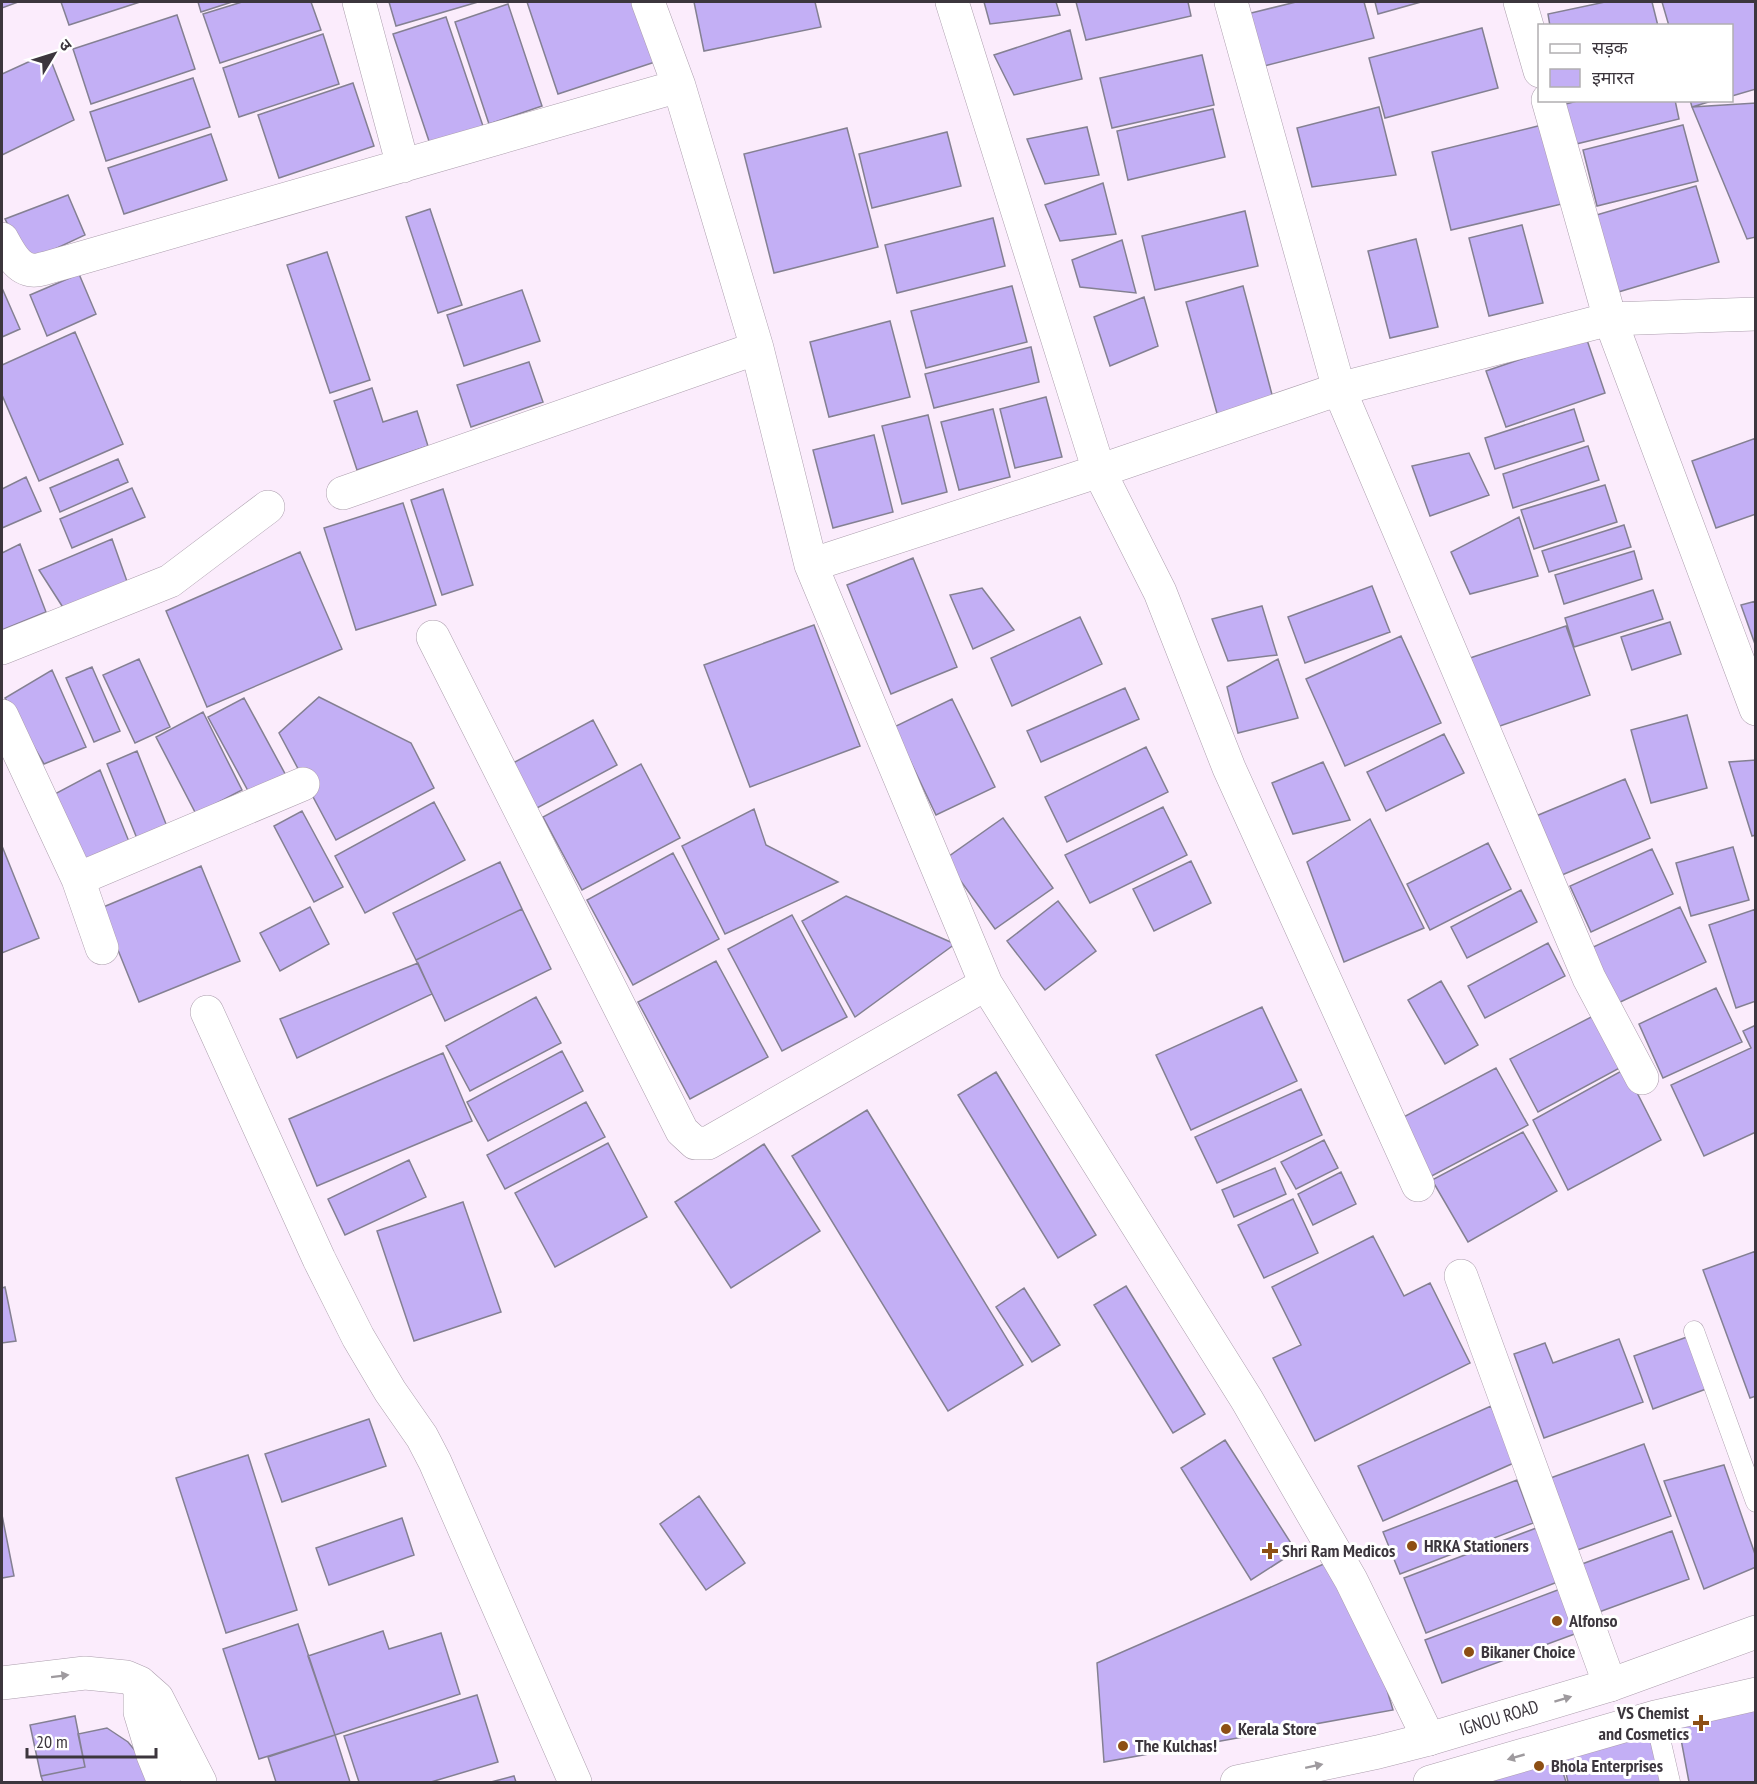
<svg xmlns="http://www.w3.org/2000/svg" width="1757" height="1784" font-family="'PT Sans Narrow','Noto Sans Devanagari',sans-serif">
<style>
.building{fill:#c3aff5;stroke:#848092;stroke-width:1.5}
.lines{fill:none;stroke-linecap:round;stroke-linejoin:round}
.service-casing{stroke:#ac9ead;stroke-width:21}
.minor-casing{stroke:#ac9ead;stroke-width:34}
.tertiary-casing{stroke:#ac9ead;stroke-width:34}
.service{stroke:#fff;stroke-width:20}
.minor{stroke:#fff;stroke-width:33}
.tertiary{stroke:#fff;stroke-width:33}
.oneway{fill:#9e9a9e}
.poi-dot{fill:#8d4f14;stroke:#fff;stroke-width:2}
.labels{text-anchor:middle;stroke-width:6;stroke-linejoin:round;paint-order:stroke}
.poi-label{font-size:18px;font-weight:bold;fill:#3c363d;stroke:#fff;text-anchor:start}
.street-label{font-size:18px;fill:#3c363d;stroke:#fff}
</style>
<rect width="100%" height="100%" fill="#fbecfc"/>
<!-- building -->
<path class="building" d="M2,2H18L2,8Z
M61,2H140L69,25Z
M198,2H232L201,12Z
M242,2H311L321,30L220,63L203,14Z
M389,2H478L396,26Z
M527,2H638L658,61L558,94Z
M694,2H815L821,27L704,51Z
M984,2H1056L1060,15L990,24Z
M1076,2H1188L1191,16L1086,40Z
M1296,2H1364L1374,38L1260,67L1247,14Z
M1375,2H1421L1378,14Z
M1605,2H1652L1658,26H1550L1548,14Z
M1662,2H1756V89L1732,96V26H1669Z
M508,4L542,106L489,124L455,22Z
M177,15L195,69L91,104L73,49Z
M446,17L483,126L430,144L393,34Z
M1482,28L1498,88L1385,118L1369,58Z
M1070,30L1082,79L1014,95L994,55Z
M323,34L339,84L239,117L223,68Z
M48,53L74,120L2,155V74Z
M1202,55L1214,105L1112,128L1100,78Z
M193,78L210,127L106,161L90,112Z
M353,83L374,146L279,178L258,115Z
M1581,100H1675L1679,119L1572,145L1562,105Z
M1690,100H1715L1692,107Z
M1756,103V237L1747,239L1692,107Z
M1379,107L1396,175L1312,187L1297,128Z
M1213,109L1225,157L1128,180L1117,131Z
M1546,124L1566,203L1451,230L1432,152Z
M1683,125L1698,181L1597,206L1583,150Z
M1087,127L1099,175L1045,184L1027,139Z
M847,128L878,247L774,273L744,154Z
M947,132L961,186L872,208L859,154Z
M211,134L227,180L124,214L108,168Z
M1103,183L1116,234L1060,241L1045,205Z
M1696,186L1719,262L1615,293L1593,216Z
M68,195L85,235L27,262L5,219Z
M430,209L462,305L438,313L406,217Z
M1245,211L1258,266L1155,290L1142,236Z
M993,218L1005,266L897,293L885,245Z
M1522,225L1543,303L1489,316L1469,238Z
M1416,239L1438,327L1390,338L1368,251Z
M1122,240L1136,293L1080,287L1072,260Z
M327,252L370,380L330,393L287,265Z
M79,274L96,314L47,336L30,295Z
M1012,286L1027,342L926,368L911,311Z
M1243,286L1274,402L1218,417L1186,302Z
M2,288L20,329L2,337Z
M522,290L540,341L464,366L447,315Z
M1144,297L1158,346L1110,366L1094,317Z
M890,321L910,397L829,417L810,342Z
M75,332L123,444L39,481L2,395V365Z
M1586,337L1605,393L1506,427L1486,371Z
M1031,347L1039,382L934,408L925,374Z
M529,362L543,402L471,427L457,385Z
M372,388L383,422L417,411L428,446L357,470L334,401Z
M1046,397L1062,457L1015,468L1000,409Z
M993,409L1010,477L959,490L941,422Z
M1574,409L1584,441L1495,469L1485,438Z
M928,415L947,492L902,504L882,426Z
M874,435L893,512L833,528L813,450Z
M1756,438V514L1716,528L1692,461Z
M1588,446L1599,480L1513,508L1503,474Z
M1469,453L1489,495L1430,516L1412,466Z
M118,459L128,482L60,512L50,488Z
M26,477L41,511L2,528V489Z
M1605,485L1617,522L1534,549L1521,510Z
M132,488L145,517L72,548L60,519Z
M443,489L473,585L442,595L411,500Z
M403,503L436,605L356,630L324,528Z
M1519,517L1538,576L1470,594L1451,552Z
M1624,525L1631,547L1549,572L1542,551Z
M112,539L129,587L64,609L39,570Z
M20,544L46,612L2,630V553Z
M1634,551L1642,579L1564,604L1555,575Z
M300,552L342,649L207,707L166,611Z
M913,558L957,667L891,694L847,585Z
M1372,586L1390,632L1305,663L1288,617Z
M982,588L1014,630L973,649L950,595Z
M1653,590L1663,619L1574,647L1565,618Z
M1756,601V647L1741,605Z
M1262,606L1277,655L1228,661L1212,619Z
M1080,617L1102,664L1012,706L991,658Z
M1670,622L1681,654L1632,670L1621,637Z
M814,625L860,746L750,787L704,665Z
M1566,626L1590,695L1494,728L1470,658Z
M1401,636L1441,723L1345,766L1306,679Z
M139,659L170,727L135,743L103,675Z
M1278,659L1298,718L1238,733L1227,687Z
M92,667L120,731L94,742L66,678Z
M52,670L86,747L44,764L5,698Z
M1125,688L1139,719L1041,762L1027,731Z
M319,697L411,743L434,788L336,840L279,733Z
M244,698L289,781L253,800L208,717Z
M952,699L995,787L936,815L894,727Z
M203,712L242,790L196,814L156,737Z
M1687,715L1707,788L1651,803L1631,730Z
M593,720L617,765L537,808L513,763Z
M1444,734L1464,773L1386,811L1367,772Z
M1146,747L1168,792L1067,842L1045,797Z
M137,751L170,834L140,846L107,764Z
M1756,760V835L1752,836L1729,762Z
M1323,762L1350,820L1293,834L1272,783Z
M641,764L680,838L582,890L543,817Z
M100,770L130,844L81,865L51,796Z
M1625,779L1650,838L1562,875L1536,816Z
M434,802L465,860L365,913L335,856Z
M1163,807L1187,855L1090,903L1065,855Z
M754,809L766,845L838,882L725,934L682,846Z
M302,811L343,887L314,902L274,826Z
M1003,818L1053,888L995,929L945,859Z
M1370,819L1424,928L1344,962L1307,862Z
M1488,843L1511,889L1430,930L1407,884Z
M2,846L39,938L2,953Z
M1733,847L1749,900L1691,916L1676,863Z
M1652,849L1673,894L1591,932L1570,886Z
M673,853L719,939L633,985L587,900Z
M1191,861L1211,903L1154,931L1133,889Z
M500,862L522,909L416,960L393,913Z
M201,866L240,961L139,1002L101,908Z
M1521,890L1537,922L1467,958L1451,927Z
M846,896L955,944L855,1017L802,921Z
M1058,901L1096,951L1045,990L1007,941Z
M310,907L329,944L280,971L260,933Z
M1680,907L1706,962L1616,1004L1591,948Z
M522,909L551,969L445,1021L416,960Z
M1756,909V1001L1736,1008L1709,925Z
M792,915L847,1017L782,1051L728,949Z
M1548,943L1565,976L1485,1018L1468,986Z
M716,961L768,1057L690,1099L638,1002Z
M418,963L432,994L297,1058L280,1019Z
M1441,981L1478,1045L1445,1064L1408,1000Z
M1716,988L1742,1042L1663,1078L1639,1024Z
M536,997L561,1043L470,1091L446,1046Z
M1262,1007L1297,1081L1191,1130L1156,1055Z
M1599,1013L1627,1064L1538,1112L1510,1059Z
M1756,1025V1132L1704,1156L1671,1085L1751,1048L1743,1031Z
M562,1051L583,1091L488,1141L467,1102Z
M443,1053L472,1121L317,1186L289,1119Z
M1496,1068L1528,1125L1426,1179L1396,1121Z
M1625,1069L1661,1140L1568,1190L1533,1120Z
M996,1072L1096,1235L1058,1258L958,1095Z
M1301,1089L1322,1135L1217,1183L1195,1137Z
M586,1102L605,1137L505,1189L487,1155Z
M867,1110L1023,1365L948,1411L792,1156Z
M1523,1132L1557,1191L1468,1242L1432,1180Z
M1324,1140L1338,1168L1296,1189L1281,1162Z
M608,1143L647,1217L555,1267L515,1193Z
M764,1144L820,1231L731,1288L675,1202Z
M409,1160L426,1197L345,1235L328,1199Z
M1275,1168L1286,1194L1234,1217L1222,1190Z
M1341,1172L1356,1204L1313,1225L1298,1194Z
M1293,1199L1318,1253L1264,1278L1238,1225Z
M463,1202L501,1312L414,1341L377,1231Z
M1373,1236L1404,1296L1430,1283L1470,1363L1315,1441L1273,1358L1301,1345L1272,1287Z
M1756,1251V1396L1750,1398L1703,1270Z
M1126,1286L1205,1414L1173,1433L1094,1305Z
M5,1287L16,1341L2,1343V1288Z
M1024,1288L1060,1345L1032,1362L996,1307Z
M1687,1337L1706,1389L1653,1409L1634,1356Z
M1619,1339L1643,1402L1544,1438L1514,1354L1545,1343L1553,1363Z
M1491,1406L1516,1462L1383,1521L1358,1466Z
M369,1419L386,1466L282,1502L265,1454Z
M1225,1440L1296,1551L1251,1580L1181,1468Z
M1644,1444L1671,1516L1572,1552L1545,1480Z
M248,1455L297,1610L226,1633L176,1478Z
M1724,1465L1756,1557V1567L1704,1589L1664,1481Z
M1517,1480L1533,1523L1400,1574L1383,1532Z
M699,1496L745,1563L706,1590L660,1524Z
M2,1515L14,1576L2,1578Z
M402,1518L414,1555L329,1585L316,1548Z
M1539,1527L1560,1581L1426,1633L1404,1578Z
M1672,1531L1689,1579L1599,1612L1582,1564Z
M1326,1563L1375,1650L1393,1710L1104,1762L1097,1663Z
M1563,1588L1580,1632L1442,1683L1425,1640Z
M298,1624L335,1735L259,1759L223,1649Z
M383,1631L389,1649L441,1633L460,1694L335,1735L308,1656Z
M477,1695L498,1762L431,1782H359L344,1736Z
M1756,1709V1782H1689L1678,1723Z
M75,1716L85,1767L41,1776L30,1725Z
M107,1728L128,1742L155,1775L158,1782H43L41,1776L85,1767L78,1734Z
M1655,1732L1666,1782H1568L1561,1751Z
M335,1735L350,1782H276L268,1757Z
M1558,1756L1566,1782H1466Z
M514,1776L516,1782H491Z"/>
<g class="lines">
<!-- service casing -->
<g class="service-casing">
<path id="service" d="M1694,1331L1756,1502
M1655,1717L1670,1782"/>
</g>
<!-- minor casing -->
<g class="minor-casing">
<path id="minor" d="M359,2L403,166
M648,2L679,86L757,348L811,565L986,984L1247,1400L1351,1580L1429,1739
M952,2L1099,471L1160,592L1229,768L1418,1185
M1231,2L1339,389L1589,978L1642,1078
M1520,2L1540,71
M1548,100L1610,319L1756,709
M2,239C8,250 17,269 32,270C36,271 42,269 46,268L679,86
M343,493L757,348
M811,565L1099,471L1339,389L1610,319L1756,314
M433,637L682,1131L695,1143H708L986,984
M2,648L170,581L268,507
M2,716L78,879L102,948
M78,879L303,784
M207,1012L319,1259L358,1337L390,1391L422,1437L435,1462L575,1782
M1461,1276L1610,1685"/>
</g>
<!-- tertiary casing -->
<g class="tertiary-casing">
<path id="tertiary" d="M2,1683L85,1673L126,1677L140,1683L157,1698L200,1782
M140,1683V1712L153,1755L164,1782
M1237,1782L1378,1752L1429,1739L1610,1685L1756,1632
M1430,1782L1655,1717L1756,1694"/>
</g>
<!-- service -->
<use href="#service" class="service"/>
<!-- minor -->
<use href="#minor" class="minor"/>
<!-- tertiary -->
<use href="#tertiary" class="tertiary"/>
</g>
<!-- one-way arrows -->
<defs><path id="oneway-solid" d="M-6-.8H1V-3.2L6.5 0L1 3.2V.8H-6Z" transform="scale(1.5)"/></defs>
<g class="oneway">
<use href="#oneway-solid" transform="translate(60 1676) rotate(-7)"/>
<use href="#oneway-solid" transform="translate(1563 1699) rotate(-17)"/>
<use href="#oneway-solid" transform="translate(1516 1757) rotate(164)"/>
<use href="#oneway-solid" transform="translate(1314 1766) rotate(-12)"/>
</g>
<!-- markers -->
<g class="poi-dot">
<circle cx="1412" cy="1546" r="6"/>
<path d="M1267 1542h6v6h6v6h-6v6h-6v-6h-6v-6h6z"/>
<circle cx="1557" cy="1621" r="6"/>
<circle cx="1469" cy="1652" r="6"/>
<path d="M1698 1714h6v6h6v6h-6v6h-6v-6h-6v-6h6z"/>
<circle cx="1226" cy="1729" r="6"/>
<circle cx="1123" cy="1746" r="6"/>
<circle cx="1539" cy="1766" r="6"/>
</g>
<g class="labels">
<!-- poi labels -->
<g class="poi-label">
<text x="1424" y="1552">HRKA Stationers</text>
<text x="1282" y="1557">Shri Ram Medicos</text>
<text x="1569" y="1627">Alfonso</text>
<text x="1481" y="1658">Bikaner Choice</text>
<text x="1689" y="1719" text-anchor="end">VS Chemist<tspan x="1689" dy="21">and Cosmetics</tspan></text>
<text x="1238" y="1735">Kerala Store</text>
<text x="1135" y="1752">The Kulchas!</text>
<text x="1551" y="1772">Bhola Enterprises</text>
</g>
<!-- street labels -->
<g class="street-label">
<text transform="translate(1499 1718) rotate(-17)" y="6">IGNOU ROAD</text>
</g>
</g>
<!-- border -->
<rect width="1757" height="1784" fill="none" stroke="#3c363d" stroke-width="6"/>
<!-- legend -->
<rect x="1538" y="24" width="195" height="78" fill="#ffffff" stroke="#b1afb1" stroke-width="1.5"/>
<rect x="1550" y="44" width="30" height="9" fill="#ffffff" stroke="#b1afb1" stroke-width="1.5"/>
<text x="1592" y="54" font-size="18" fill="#3c363d">सड़क</text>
<rect x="1550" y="69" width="30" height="18" fill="#c3aff5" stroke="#b1afb1" stroke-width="1.5"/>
<text x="1592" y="84" font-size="18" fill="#3c363d">इमारत</text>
<!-- north arrow -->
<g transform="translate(54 54) rotate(52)" stroke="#ffffff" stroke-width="4.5" paint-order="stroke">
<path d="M0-4.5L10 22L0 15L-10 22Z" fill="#3c363d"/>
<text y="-9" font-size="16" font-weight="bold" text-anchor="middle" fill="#3c363d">उ</text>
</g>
<!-- scale -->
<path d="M27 1748v9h129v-9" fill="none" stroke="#3c363d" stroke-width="3"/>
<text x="36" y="1748" font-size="18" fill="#3c363d" stroke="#ffffff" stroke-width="4.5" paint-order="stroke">20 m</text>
</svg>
